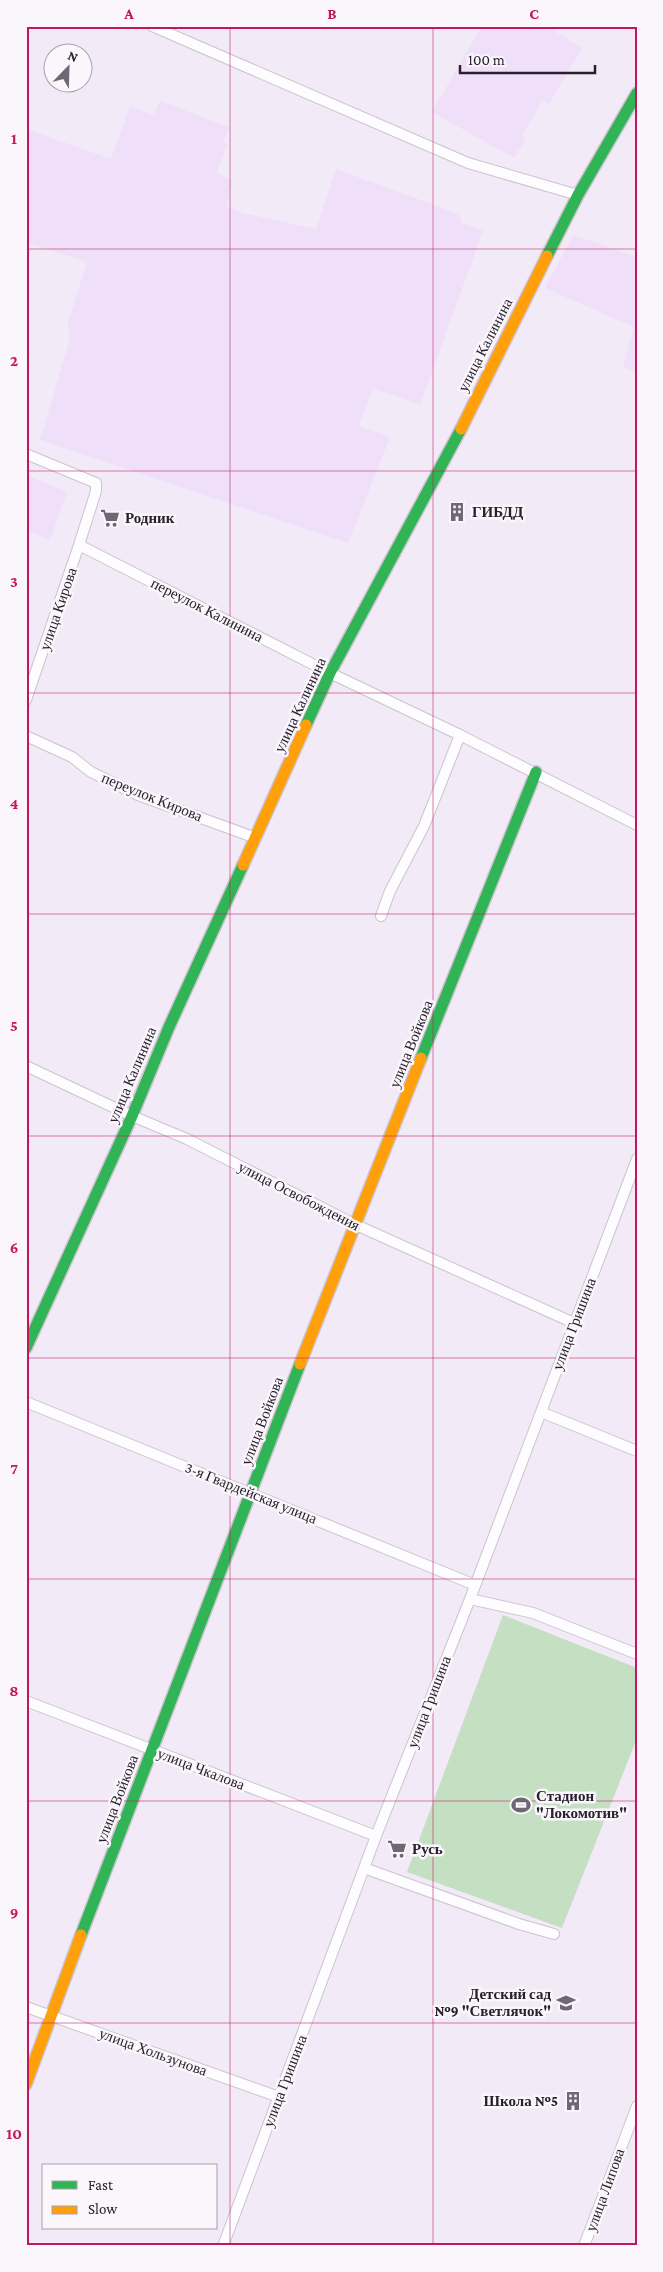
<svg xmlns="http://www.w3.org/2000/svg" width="663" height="2272" font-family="'Crimson Pro',serif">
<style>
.built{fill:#f0dff9}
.green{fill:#c5dfc3}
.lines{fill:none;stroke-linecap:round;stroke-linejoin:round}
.street-casing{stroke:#cbc4cf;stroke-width:12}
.fast-casing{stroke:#cbc4cf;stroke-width:14}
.slow-casing{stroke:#cbc4cf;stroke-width:14}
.street{stroke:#fdfcfe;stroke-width:10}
.fast{stroke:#30b455;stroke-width:11}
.slow{stroke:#ff9f0a;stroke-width:11}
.grid{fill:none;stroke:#c2185b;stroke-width:1;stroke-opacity:0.55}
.labels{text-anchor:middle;stroke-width:5;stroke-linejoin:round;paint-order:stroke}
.street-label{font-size:15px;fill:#28212c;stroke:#faf6fc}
.poi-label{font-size:15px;font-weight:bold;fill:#28212c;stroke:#faf6fc;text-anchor:start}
.neatline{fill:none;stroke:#c2185b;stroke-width:2}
.grid-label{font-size:16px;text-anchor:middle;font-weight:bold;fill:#c2185b}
</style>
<rect width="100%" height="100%" fill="#f2eaf6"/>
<!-- built -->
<path class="built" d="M482,26H547L582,48L549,104L542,101L522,135L525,140L514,158L432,112Z
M160,101L229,127L223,142L227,144L217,173L233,181L226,207L247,214L316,229L336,169L456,213L460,217L461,223L483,231L420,405L373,388L359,426L390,437L348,543L40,440L70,339L68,323L87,262L26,242V129L111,159L130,106L154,115Z
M573,235L637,257V372L623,367L634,327L545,288Z
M26,475L67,492L50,540L26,530Z"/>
<!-- green -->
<path class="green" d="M503,1615L637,1668V1738L562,1928L407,1872Z"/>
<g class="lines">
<!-- street casing -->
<g class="street-casing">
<path id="street" d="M152,26L468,163L578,195
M26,454L96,483V491L79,545L330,673L460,735L637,825
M26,700L79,545
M26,736L72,757L91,772L138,795L256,838
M381,916L390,891L424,826L460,735
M26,1066L132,1116L187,1139L354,1224L574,1323
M26,1402L475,1585
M541,1412L637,1451
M470,1599L533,1613L637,1654
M26,1701L376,1836
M364,1868L519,1924L554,1934
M26,2007L279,2097
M223,2246L376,1836L470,1599L637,1159
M584,2246L637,2106"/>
</g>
<!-- fast casing -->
<g class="fast-casing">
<path id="fast" d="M547,256L578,195L637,93
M306,725L330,673L461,429
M421,1058L536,772
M26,1348L132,1116L169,1027L243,865
M81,1935L300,1364"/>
</g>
<!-- slow casing -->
<g class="slow-casing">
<path id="slow" d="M461,429L547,256
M243,865L306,725
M300,1364L421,1058
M26,2084L81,1935"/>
</g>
<!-- street -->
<use href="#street" class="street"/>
<!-- fast -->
<use href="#fast" class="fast"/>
<!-- slow -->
<use href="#slow" class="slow"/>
</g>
<!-- grid -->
<path class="grid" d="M230,26V2246M433,26V2246M26,249H637M26,471H637M26,693H637M26,914H637M26,1136H637M26,1358H637M26,1579H637M26,1801H637M26,2023H637"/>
<!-- icons -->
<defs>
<g id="building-bare" transform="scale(1.5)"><path d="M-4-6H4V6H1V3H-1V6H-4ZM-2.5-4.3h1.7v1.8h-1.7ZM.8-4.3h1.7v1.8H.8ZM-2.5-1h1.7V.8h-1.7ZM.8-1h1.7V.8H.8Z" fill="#6f6773" stroke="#faf6fc" stroke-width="2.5" paint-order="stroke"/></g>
<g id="supermarket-bare" transform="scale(1.5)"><path d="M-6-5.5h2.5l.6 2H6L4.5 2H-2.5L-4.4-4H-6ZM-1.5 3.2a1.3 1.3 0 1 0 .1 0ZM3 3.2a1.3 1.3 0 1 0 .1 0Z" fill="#6f6773" stroke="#faf6fc" stroke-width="2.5" paint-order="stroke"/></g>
<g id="stadium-bare" transform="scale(1.5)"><path d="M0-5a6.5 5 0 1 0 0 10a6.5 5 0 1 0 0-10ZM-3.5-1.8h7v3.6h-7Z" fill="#6f6773" stroke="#faf6fc" stroke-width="2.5" paint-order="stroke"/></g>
<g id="school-bare" transform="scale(1.5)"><path d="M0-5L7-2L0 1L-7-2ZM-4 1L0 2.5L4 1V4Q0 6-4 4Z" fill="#6f6773" stroke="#faf6fc" stroke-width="2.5" paint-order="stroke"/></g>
</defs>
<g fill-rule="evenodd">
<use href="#building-bare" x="457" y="512"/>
<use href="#supermarket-bare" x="110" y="518"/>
<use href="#stadium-bare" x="521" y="1805"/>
<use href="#supermarket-bare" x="397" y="1849"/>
<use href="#school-bare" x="566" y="2003"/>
<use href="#building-bare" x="573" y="2101"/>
</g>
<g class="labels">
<!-- street labels -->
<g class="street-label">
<text transform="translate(485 345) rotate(-63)" y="5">улица Калинина</text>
<text transform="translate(58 609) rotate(-71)" y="5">улица Кирова</text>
<text transform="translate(207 610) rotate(27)" y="5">переулок Калинина</text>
<text transform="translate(300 705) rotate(-65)" y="5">улица Калинина</text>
<text transform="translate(152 797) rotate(22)" y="5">переулок Кирова</text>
<text transform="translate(411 1044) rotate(-68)" y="5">улица Войкова</text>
<text transform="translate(132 1075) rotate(-67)" y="5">улица Калинина</text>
<text transform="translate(299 1196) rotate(27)" y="5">улица Освобождения</text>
<text transform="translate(574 1324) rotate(-69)" y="5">улица Гришина</text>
<text transform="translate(262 1421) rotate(-69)" y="5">улица Войкова</text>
<text transform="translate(251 1493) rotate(22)" y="5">3-я Гвардейская улица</text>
<text transform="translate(429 1702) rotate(-69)" y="5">улица Гришина</text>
<text transform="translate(201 1769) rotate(21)" y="5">улица Чкалова</text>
<text transform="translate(117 1799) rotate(-69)" y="5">улица Войкова</text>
<text transform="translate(153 2052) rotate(20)" y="5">улица Хользунова</text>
<text transform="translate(285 2081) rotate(-69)" y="5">улица Гришина</text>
<text transform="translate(605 2190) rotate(-70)" y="5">улица Липова</text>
</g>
<!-- poi labels -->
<g class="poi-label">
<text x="472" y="517">ГИБДД</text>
<text x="125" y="523">Родник</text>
<text x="536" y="1801">Стадион<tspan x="536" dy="17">"Локомотив"</tspan></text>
<text x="412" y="1854">Русь</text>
<text x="551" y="1999" text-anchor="end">Детский сад<tspan x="551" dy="17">№9 "Светлячок"</tspan></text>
<text x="558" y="2106" text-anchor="end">Школа №5</text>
</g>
</g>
<!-- border -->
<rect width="663" height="2272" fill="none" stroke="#faf6fc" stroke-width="55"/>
<!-- legend -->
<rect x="42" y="2164" width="175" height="65" fill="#faf6fc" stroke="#a6a1a9"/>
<rect x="52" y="2181" width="25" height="8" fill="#30b455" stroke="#a6a1a9"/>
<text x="88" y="2190" font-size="15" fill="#28212c">Fast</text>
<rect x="52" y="2206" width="25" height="8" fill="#ff9f0a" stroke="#a6a1a9"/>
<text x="88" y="2214" font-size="15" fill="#28212c">Slow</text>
<!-- north arrow -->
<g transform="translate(68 68) rotate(23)"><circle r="24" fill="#faf6fc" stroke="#a6a1a9"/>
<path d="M0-4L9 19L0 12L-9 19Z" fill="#6f6773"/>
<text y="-8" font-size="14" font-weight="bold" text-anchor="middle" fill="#28212c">N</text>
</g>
<!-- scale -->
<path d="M460 65v8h135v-8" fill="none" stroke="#28212c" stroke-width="2.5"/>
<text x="468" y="65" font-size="15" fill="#28212c" stroke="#faf6fc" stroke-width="4" paint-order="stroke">100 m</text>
<rect x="28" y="28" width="608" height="2216" class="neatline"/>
<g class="grid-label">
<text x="129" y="19">A</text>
<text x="332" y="19">B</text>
<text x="534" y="19">C</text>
<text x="14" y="144">1</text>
<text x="14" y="366">2</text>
<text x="14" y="587">3</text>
<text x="14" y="809">4</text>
<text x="14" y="1031">5</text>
<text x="14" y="1253">6</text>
<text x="14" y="1474">7</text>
<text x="14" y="1696">8</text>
<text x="14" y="1918">9</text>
<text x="14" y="2139">10</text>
</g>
</svg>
